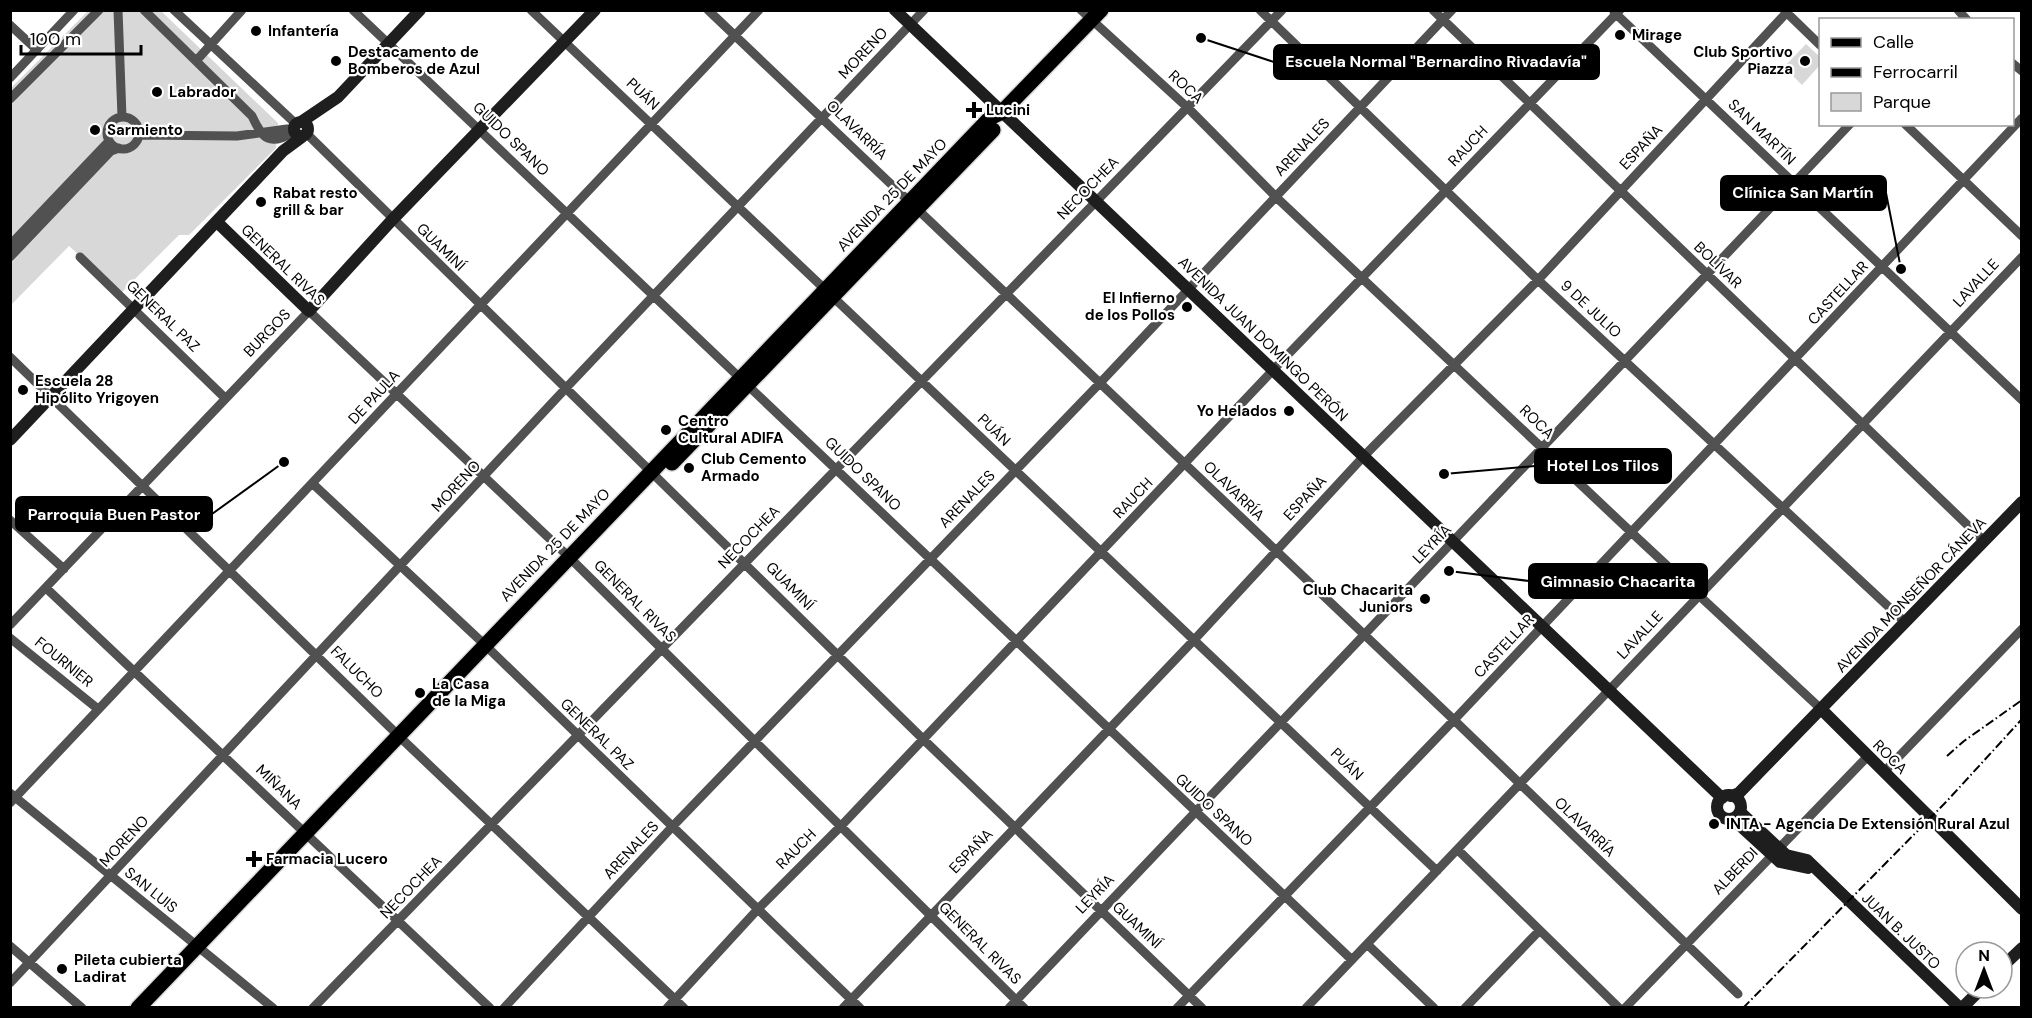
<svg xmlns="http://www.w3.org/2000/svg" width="2032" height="1018" font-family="'DM Sans',sans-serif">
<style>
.green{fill:#d8d8d8}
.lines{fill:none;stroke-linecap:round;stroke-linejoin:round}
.primary-casing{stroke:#dbdbdb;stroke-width:18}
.street{stroke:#515151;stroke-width:9}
.secondary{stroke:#1e1e1e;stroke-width:12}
.primary{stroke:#000;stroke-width:15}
.rail{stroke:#000;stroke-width:2;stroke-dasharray:9 3 1.5 3;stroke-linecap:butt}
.poi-dot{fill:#000;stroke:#fff;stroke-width:2}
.labels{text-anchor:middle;stroke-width:4.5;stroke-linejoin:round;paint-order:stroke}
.poi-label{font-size:15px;font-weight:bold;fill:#000;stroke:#fff;text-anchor:start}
.street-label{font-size:15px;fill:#000;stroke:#fff}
.leader{fill:none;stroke:#000;stroke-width:2}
.callout-dot{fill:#000;stroke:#fff;stroke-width:2}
.callout{fill:#000;stroke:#000;stroke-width:2}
.callout-label{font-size:16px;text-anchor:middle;font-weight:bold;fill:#fff}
</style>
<rect width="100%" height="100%" fill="#fff"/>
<!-- green -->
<path class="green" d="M88,11H161L278,123L276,148L189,235H179L121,293L69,246L11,305L10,89Z
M1806,44L1820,57V65L1802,85L1784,67Z"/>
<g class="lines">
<!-- primary casing -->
<g class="primary-casing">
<path id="primary" d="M672,463L993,130
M138,1008L990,118L1002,112L1101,10"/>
</g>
<!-- street -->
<path class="street" d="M118,10L122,117
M144,10L252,116C263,140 270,146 294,132
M174,10L296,124
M353,10L1352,960
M531,10L1437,871
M708,10L1454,720L1738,994
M1081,10L1188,108L1276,197L1631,532L1821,709
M1260,10L1538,280L1906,623
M1433,10L1984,541
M1784,10L1820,45
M1958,10L1967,20
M1614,12L2022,400
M10,25L37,50
M196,61L242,10
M2012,63L2022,71
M10,78L74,10
M10,99L99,10
M107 133a16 16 0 1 1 32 0a16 16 0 1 1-32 0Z
M1905,124L2022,236
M307,134L923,739L1202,1008
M139,135L237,136L294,128
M10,245L109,141
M10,257L111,151L119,148
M80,257L225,398
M10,357L405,742L684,1008
M312,483L484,644L860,1008
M10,520L64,569
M46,588L490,1008
M10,625L309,311L569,557L1024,1008
M10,638L98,709
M1884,772L2022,629
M10,793L273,1008
M10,803L759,10
M1458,850L1619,1008
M1367,944L1434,1008
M10,946L82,1008
M10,983L566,388L924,10
M313,1008L1282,10
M504,1008L672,827L1100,383L1452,10
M667,1008L758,909L842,825L1274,369L1620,10
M843,1008L1194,640L1364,456L1538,280L1789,10
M1009,1008L1850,124
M1177,1008L1454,720L2022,118
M1306,1008L2022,257
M1465,1008L1539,931
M1625,1008L1868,756"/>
<!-- secondary -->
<path class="secondary" d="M895,10L1722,798
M294 129a7 7 0 1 1 14 0a7 7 0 1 1-14 0Z
M301,122L338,97L420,10
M218,223L309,311L392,220L595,10
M10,440L283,151L302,137
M1821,709L2022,909
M1717 807a12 12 0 1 1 24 0a12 12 0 1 1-24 0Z
M1731,796L1739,793L2022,502
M1740,812L1786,855L1807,860L1960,1008
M1733,819L1780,862L1808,868
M2002,967L2022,948
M1962,1008L1982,988"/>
<!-- primary -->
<use href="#primary" class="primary"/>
<!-- rail -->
<path class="rail" d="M1947,756L1964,741L2022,700
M1743,1008L1947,801L2022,719"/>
</g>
<!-- markers -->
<g class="poi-dot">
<circle cx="256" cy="31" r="6"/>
<circle cx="1620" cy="35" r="6"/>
<circle cx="336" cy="61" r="6"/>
<circle cx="1805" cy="61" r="6"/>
<circle cx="157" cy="92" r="6"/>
<path d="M971 101h6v6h6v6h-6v6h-6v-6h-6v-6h6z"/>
<circle cx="95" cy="130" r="6"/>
<circle cx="261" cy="202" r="6"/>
<circle cx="1187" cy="307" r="6"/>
<circle cx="23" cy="390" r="6"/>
<circle cx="1289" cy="411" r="6"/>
<circle cx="666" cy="430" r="6"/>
<circle cx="689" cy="468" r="6"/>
<circle cx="1425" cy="599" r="6"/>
<circle cx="420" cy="693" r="6"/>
<circle cx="1714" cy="824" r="6"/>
<path d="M251 850h6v6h6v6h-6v6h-6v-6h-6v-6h6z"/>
<circle cx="62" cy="969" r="6"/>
</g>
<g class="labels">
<!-- poi labels -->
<g class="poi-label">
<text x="268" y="36">Infantería</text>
<text x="1632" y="40">Mirage</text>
<text x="348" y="57">Destacamento de<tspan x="348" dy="17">Bomberos de Azul</tspan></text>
<text x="1793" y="57" text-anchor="end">Club Sportivo<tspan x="1793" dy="17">Piazza</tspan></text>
<text x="169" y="97">Labrador</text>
<text x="986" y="115">Lucini</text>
<text x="107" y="135">Sarmiento</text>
<text x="273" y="198">Rabat resto<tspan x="273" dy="17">grill &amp; bar</tspan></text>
<text x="1175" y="303" text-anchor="end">El Infierno<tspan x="1175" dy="17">de los Pollos</tspan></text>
<text x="35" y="386">Escuela 28<tspan x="35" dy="17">Hipólito Yrigoyen</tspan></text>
<text x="1277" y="416" text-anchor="end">Yo Helados</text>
<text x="678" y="426">Centro<tspan x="678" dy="17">Cultural ADIFA</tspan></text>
<text x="701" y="464">Club Cemento<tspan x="701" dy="17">Armado</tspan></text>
<text x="1413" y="595" text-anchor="end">Club Chacarita<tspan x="1413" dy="17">Juniors</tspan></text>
<text x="432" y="689">La Casa<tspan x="432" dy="17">de la Miga</tspan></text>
<text x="1726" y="829">INTA - Agencia De Extensión Rural Azul</text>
<text x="266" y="864">Farmacia Lucero</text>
<text x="74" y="965">Pileta cubierta<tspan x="74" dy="17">Ladirat</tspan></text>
</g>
<!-- street labels -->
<g class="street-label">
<text transform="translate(863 53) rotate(-47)" y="5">MORENO</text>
<text transform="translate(1186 87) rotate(43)" y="5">ROCA</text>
<text transform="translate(643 94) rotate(43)" y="5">PUÁN</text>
<text transform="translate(857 130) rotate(44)" y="5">OLAVARRÍA</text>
<text transform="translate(1762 132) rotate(44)" y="5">SAN MARTÍN</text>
<text transform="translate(511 139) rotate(44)" y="5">GUIDO SPANO</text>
<text transform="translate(1468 146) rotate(-46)" y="5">RAUCH</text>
<text transform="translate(1302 147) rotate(-47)" y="5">ARENALES</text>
<text transform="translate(1641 147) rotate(-47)" y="5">ESPAÑA</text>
<text transform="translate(1088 188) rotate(-46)" y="5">NECOCHEA</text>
<text transform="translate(892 195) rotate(-46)" y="5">AVENIDA 25 DE MAYO</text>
<text transform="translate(441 247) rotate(44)" y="5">GUAMINÍ</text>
<text transform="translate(283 265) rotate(44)" y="5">GENERAL RIVAS</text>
<text transform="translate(1718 265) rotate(44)" y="5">BOLÍVAR</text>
<text transform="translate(1976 283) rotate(-47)" y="5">LAVALLE</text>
<text transform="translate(1838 293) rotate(-47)" y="5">CASTELLAR</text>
<text transform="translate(1591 309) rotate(43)" y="5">9 DE JULIO</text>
<text transform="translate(163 316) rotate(44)" y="5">GENERAL PAZ</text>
<text transform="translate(267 333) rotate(-46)" y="5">BURGOS</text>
<text transform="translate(1263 339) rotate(44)" y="5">AVENIDA JUAN DOMINGO PERÓN</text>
<text transform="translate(374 397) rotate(-47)" y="5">DE PAULA</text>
<text transform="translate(1537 422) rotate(44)" y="5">ROCA</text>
<text transform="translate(994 430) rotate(44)" y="5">PUÁN</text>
<text transform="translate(863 474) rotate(44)" y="5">GUIDO SPANO</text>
<text transform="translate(456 486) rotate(-47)" y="5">MORENO</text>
<text transform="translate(1234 491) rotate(44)" y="5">OLAVARRÍA</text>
<text transform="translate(1133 498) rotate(-46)" y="5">RAUCH</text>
<text transform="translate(1305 498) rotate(-47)" y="5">ESPAÑA</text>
<text transform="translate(967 499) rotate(-46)" y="5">ARENALES</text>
<text transform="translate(749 537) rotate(-46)" y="5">NECOCHEA</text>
<text transform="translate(1432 544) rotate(-46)" y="5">LEYRÍA</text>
<text transform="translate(555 545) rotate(-46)" y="5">AVENIDA 25 DE MAYO</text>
<text transform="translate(790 586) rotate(45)" y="5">GUAMINÍ</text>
<text transform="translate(1911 595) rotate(-46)" y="5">AVENIDA MONSEÑOR CÁNEVA</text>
<text transform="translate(635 601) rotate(45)" y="5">GENERAL RIVAS</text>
<text transform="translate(1640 635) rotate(-47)" y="5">LAVALLE</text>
<text transform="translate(1504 646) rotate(-47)" y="5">CASTELLAR</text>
<text transform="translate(64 662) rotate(39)" y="5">FOURNIER</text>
<text transform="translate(357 672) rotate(45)" y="5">FALUCHO</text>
<text transform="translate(597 734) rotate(44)" y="5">GENERAL PAZ</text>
<text transform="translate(1890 757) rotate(45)" y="5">ROCA</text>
<text transform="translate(1347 764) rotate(44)" y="5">PUÁN</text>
<text transform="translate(279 787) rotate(44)" y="5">MIÑANA</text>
<text transform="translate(1214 810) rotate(43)" y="5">GUIDO SPANO</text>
<text transform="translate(1585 827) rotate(44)" y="5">OLAVARRÍA</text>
<text transform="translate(124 841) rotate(-47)" y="5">MORENO</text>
<text transform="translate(796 849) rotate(-45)" y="5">RAUCH</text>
<text transform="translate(631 850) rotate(-47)" y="5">ARENALES</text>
<text transform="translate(971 851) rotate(-46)" y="5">ESPAÑA</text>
<text transform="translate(1735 871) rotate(-46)" y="5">ALBERDI</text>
<text transform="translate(411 887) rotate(-46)" y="5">NECOCHEA</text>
<text transform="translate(151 890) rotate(39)" y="5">SAN LUIS</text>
<text transform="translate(1095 894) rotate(-46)" y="5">LEYRÍA</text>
<text transform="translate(1137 925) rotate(43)" y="5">GUAMINÍ</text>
<text transform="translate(1901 931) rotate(44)" y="5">JUAN B. JUSTO</text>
<text transform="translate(980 943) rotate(45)" y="5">GENERAL RIVAS</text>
</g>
</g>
<!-- callouts -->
<path class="leader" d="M1201 38L1274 62M1901 269L1886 193M1444 474L1535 466M284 462L212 514M1449 571L1529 581"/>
<g class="callout-dot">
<circle cx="1201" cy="38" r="6"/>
<circle cx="1901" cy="269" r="6"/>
<circle cx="1444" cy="474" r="6"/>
<circle cx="284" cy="462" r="6"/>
<circle cx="1449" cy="571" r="6"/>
</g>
<g class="callout">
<rect x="1274" y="45" width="325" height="34" rx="6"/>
<rect x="1721" y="176" width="165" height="34" rx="6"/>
<rect x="1535" y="449" width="136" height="34" rx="6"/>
<rect x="16" y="497" width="196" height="34" rx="6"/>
<rect x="1529" y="564" width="178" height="34" rx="6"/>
</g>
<g class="callout-label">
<text x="1436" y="67">Escuela Normal "Bernardino Rivadavía"</text>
<text x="1803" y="198">Clínica San Martín</text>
<text x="1603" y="471">Hotel Los Tilos</text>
<text x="114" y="520">Parroquia Buen Pastor</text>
<text x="1618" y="587">Gimnasio Chacarita</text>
</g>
<!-- border -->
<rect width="2032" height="1018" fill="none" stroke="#000000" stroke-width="24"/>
<!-- legend -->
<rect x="1819" y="18" width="195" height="108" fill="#ffffff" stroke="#999999" stroke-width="1.5"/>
<rect x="1831" y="38" width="30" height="9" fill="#000000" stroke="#999999" stroke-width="1.5"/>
<text x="1873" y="48" font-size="18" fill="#000000">Calle</text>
<rect x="1831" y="68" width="30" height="9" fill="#000000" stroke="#999999" stroke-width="1.5"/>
<text x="1873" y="78" font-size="18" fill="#000000">Ferrocarril</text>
<rect x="1831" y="93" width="30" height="18" fill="#d8d8d8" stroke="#999999" stroke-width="1.5"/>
<text x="1873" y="108" font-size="18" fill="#000000">Parque</text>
<!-- north arrow -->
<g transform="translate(1984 970)"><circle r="28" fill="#ffffff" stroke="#999999" stroke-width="1.5"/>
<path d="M0-4.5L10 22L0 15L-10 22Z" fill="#000000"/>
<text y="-9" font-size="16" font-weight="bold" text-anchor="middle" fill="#000000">N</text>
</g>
<!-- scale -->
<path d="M21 45v9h120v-9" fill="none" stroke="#000000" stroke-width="3"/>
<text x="30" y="45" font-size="18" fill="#000000" stroke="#ffffff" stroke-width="4.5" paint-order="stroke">100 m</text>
</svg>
